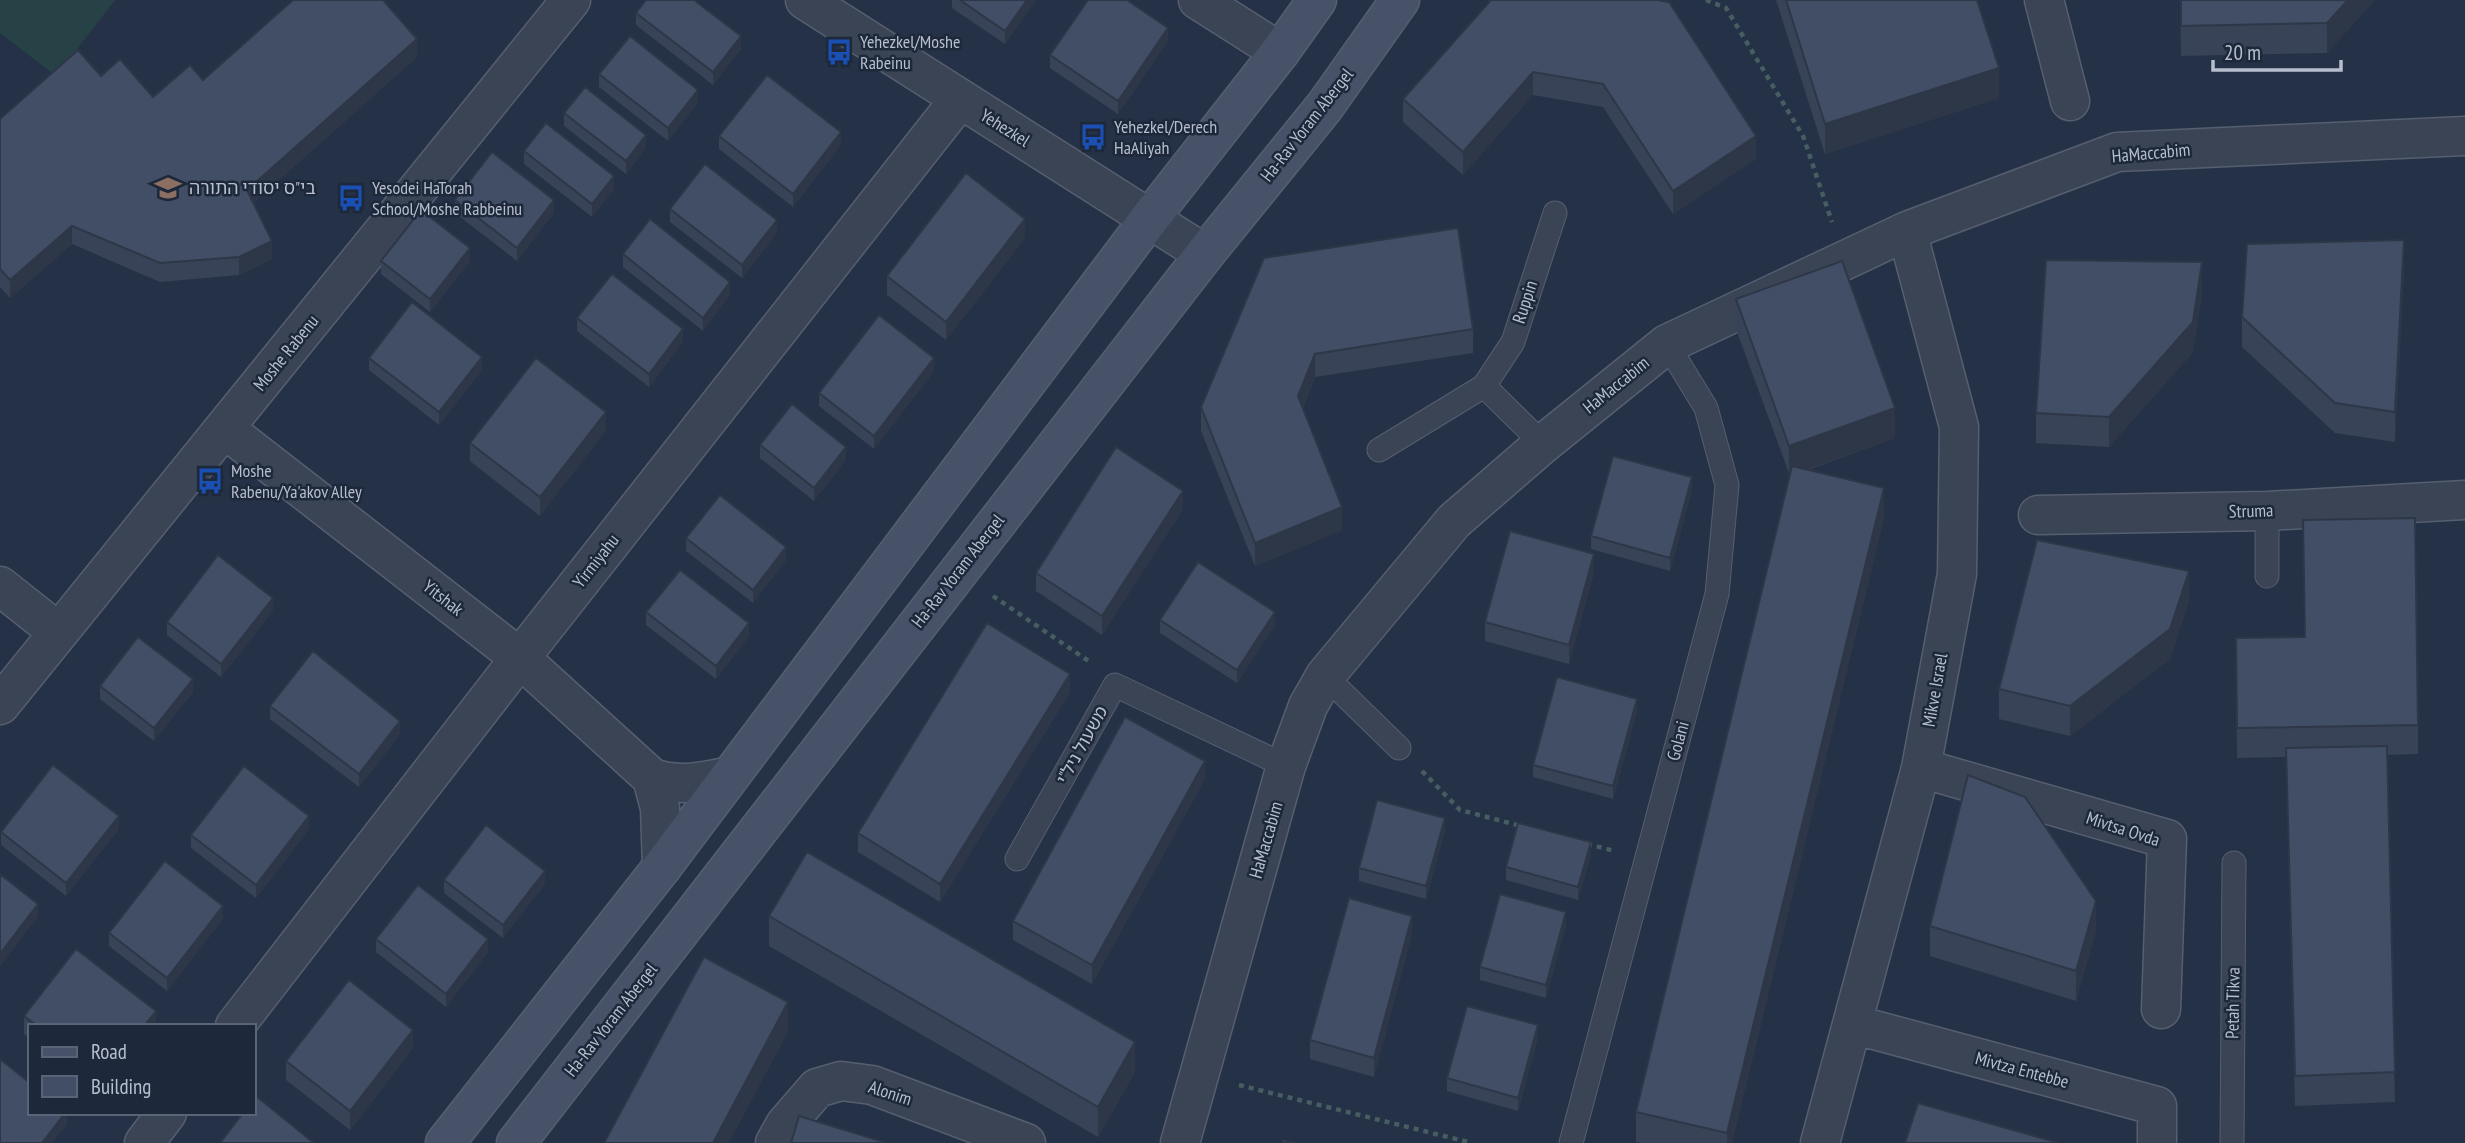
<svg xmlns="http://www.w3.org/2000/svg" width="2465" height="1143" font-family="'PT Sans Narrow','Noto Sans Hebrew',sans-serif">
<style>
.green{fill:#274247}
.lines{fill:none;stroke-linecap:round;stroke-linejoin:round}
.lane-casing{stroke:#555f70;stroke-width:25}
.street-casing{stroke:#555f70;stroke-width:41}
.secondary-casing{stroke:#555f70;stroke-width:41}
.path{stroke:#465e62;stroke-width:4.5;stroke-dasharray:5 5;stroke-linecap:butt}
.lane{stroke:#3a4455;stroke-width:23}
.street{stroke:#3a4455;stroke-width:38}
.secondary{stroke:#475269;stroke-width:38}
.wall{fill:#384358}
.shaded-wall{fill:#2e3747}
.building{fill:#414e66;stroke:#2e3747;stroke-width:2}
.labels{text-anchor:middle;stroke-width:5;stroke-linejoin:round;paint-order:stroke}
.poi-label{font-size:18px;fill:#b7bfce;stroke:#1e283b;text-anchor:start}
.street-label{font-size:18px;fill:#b7bfce;stroke:#1e283b}
</style>
<rect width="100%" height="100%" fill="#253146"/>
<!-- green -->
<path class="green" d="M0,0H115L56,76L0,33Z"/>
<g class="lines">
<!-- lane casing -->
<g class="lane-casing">
<path id="lane" d="M1484,386L1543,444
M1379,450L1484,386L1513,342L1555,213
M2267,576V511
M1325,676L1399,748
M1017,859L1115,685L1286,766
M1571,1143L1717,594L1727,485L1706,408L1667,344
M2232,1143L2234,863"/>
</g>
<!-- street casing -->
<g class="street-casing">
<path id="street" d="M805,0L1205,254
M1198,0L1280,52
M2044,0L2070,101
M225,429L520,658L652,778C679,787 703,782 730,776
M2038,515L2267,511L2465,500
M0,586L58,632
M0,705L571,0
M1921,768L2167,839L2161,1009
M652,778L660,808L662,867
M1852,1024L2157,1106V1143
M235,1026L520,658L960,99
M144,1143L167,1113
M775,1143L785,1125L817,1088L841,1081L872,1085L1026,1143
M1180,1143L1286,766L1308,706L1325,676L1454,521L1543,444L1667,344L1907,231L2117,152L2465,136
M1820,1143L1921,768L1957,574L1959,427L1907,231"/>
</g>
<!-- secondary casing -->
<g class="secondary-casing">
<path id="secondary" d="M445,1143L662,867L1150,218L1280,52L1317,0
M516,1143L1205,254L1325,106L1400,0"/>
</g>
<!-- path -->
<path class="path" d="M1706,0L1726,8L1803,136L1832,222
M993,596L1090,662
M1422,771L1460,810L1521,826
M1587,844L1615,851
M1239,1085L1472,1143"/>
<!-- lane -->
<use href="#lane" class="lane"/>
<!-- street -->
<use href="#street" class="street"/>
<!-- secondary -->
<use href="#secondary" class="secondary"/>
</g>
<!-- wall -->
<path class="wall" d="M952,0H1036L1005,44L952,8Z
M1491,0L1756,159L1673,214L1603,107L1533,95L1463,175L1403,122V99Z
M1776,0H1977L1999,98L1825,154Z
M2180,0H2375L2327,53L2181,56Z
M636,13L741,49L713,85L636,25Z
M1168,41L1118,114L1050,68V55Z
M417,57L253,203L272,259L239,275L160,282L72,244L10,298L0,287V119L101,76L153,97L203,80Z
M599,74L698,102L668,141L599,87Z
M564,113L646,148L626,174L564,126Z
M719,136L841,145L793,207L719,149Z
M524,151L614,189L592,217L524,164Z
M455,200L554,213L517,261L455,213Z
M670,209L777,233L742,278L670,222Z
M1025,238L946,340L887,295V276Z
M623,254L730,295L703,331L623,267Z
M1264,258L1473,329V353L1315,377L1303,408L1342,530L1255,566L1201,431V407Z
M381,261H470L430,312L381,274Z
M2404,270L2395,442L2335,433L2242,347V317Z
M2202,292L2193,352L2109,447L2036,443V413Z
M1736,299L1895,438L1808,470L1884,518L1732,1143H1642L1636,1142V1112L1790,476L1736,329Z
M577,318L683,342L649,387L577,331Z
M369,358L482,370L439,425L369,370Z
M934,371L874,449L819,406V393Z
M606,430L540,516L470,461V443Z
M760,445L846,460L814,501L760,458Z
M1692,490L1670,571L1591,549V536Z
M1183,509L1102,635L1036,591V573Z
M2303,520L2418,725V754L2387,755L2395,1102L2295,1106L2286,757L2237,758L2236,638L2305,637Z
M686,538L786,560L753,603L686,551Z
M1594,572L1569,664L1485,641V622Z
M2189,601L2170,659L2070,736L1999,719V689Z
M273,611L221,677L167,635V622Z
M646,612L749,636L716,679L646,625Z
M1160,620L1275,625L1237,683L1160,633Z
M100,686L193,692L154,741L100,699Z
M1070,692L940,902L858,852V833Z
M270,706L400,734L359,787L270,719Z
M1637,712L1613,799L1533,777V765Z
M1205,779L1092,984L1013,940V921Z
M119,829L66,896L1,845V832Z
M309,829L256,898L191,848V835Z
M1445,831L1426,899L1359,881V868Z
M1591,855L1578,900L1506,880V867Z
M444,880L545,884L503,938L444,893Z
M769,916L1135,1072L1098,1137L769,946Z
M223,919L167,991L109,946V933Z
M1566,925L1546,998L1480,980V967Z
M1930,926L2096,931L2076,1001L1930,956Z
M1412,934L1374,1077L1310,1059V1040Z
M376,939L488,952L446,1007L376,952Z
M24,1016L156,1026H30V1039L24,1034Z
M1538,1038L1518,1111L1447,1091V1078Z
M413,1048L350,1130L286,1080V1061Z"/>
<!-- shaded-wall -->
<path class="shaded-wall" d="M1027,0H1036L1005,44V31Z
M2348,0H2375L2327,53V23Z
M1168,28V41L1118,114V101Z
M741,36V49L713,85V72Z
M417,39V57L247,208V190Z
M1999,68V98L1825,154V124Z
M1533,72V95L1463,175V152Z
M698,90V102L668,141V128Z
M841,132V145L793,207V194Z
M646,135V148L626,174V161Z
M1756,136V159L1673,214V191Z
M614,176V189L592,217V204Z
M554,200V213L517,261V248Z
M1025,219V238L946,340V322Z
M777,220V233L742,278V265Z
M72,226V244L10,298V280Z
M2404,240V270L2395,442V412Z
M272,241V259L239,275V257Z
M470,248V261L430,312V299Z
M2202,262V292L2193,352L2109,447V417Z
M730,282V295L703,331V318Z
M683,329V342L649,387V374Z
M1315,354V377L1298,419V396Z
M482,357V370L439,425V412Z
M934,358V371L874,449V436Z
M1895,408V438L1789,476V446Z
M606,412V430L540,516V497Z
M846,447V460L814,501V488Z
M1692,477V490L1670,571V558Z
M1884,488V518L1732,1143H1727V1133Z
M1183,491V509L1102,635V616Z
M1342,507V530L1255,566V543Z
M786,547V560L753,603V590Z
M1594,554V572L1569,664V645Z
M2189,571V601L2170,659L2070,736V706Z
M273,598V611L221,677V664Z
M1275,612V625L1237,683V670Z
M749,623V636L716,679V666Z
M1070,674V692L940,902V884Z
M193,679V692L154,741V728Z
M1637,699V712L1613,799V786Z
M400,721V734L359,787V774Z
M1205,761V779L1092,984V965Z
M119,816V829L66,896V883Z
M309,816V829L256,898V885Z
M1445,818V831L1426,899V886Z
M1591,842V855L1578,900V887Z
M545,871V884L503,938V925Z
M2096,901V931L2076,1001V971Z
M38,904V917L0,967V954Z
M223,906V919L167,991V978Z
M1566,912V925L1546,998V985Z
M1412,916V934L1374,1077V1058Z
M488,939V952L446,1007V994Z
M788,1002V1032L729,1143H713Z
M156,1011V1026H144Z
M1538,1025V1038L1518,1111V1098Z
M413,1030V1048L350,1130V1111Z
M1135,1042V1072L1098,1137V1107Z
M65,1113H67V1125L52,1143H42Z"/>
<!-- building -->
<path class="building" d="M293,0H383L417,39L247,190L272,241L239,257L160,263L72,226L10,280L0,269V119L78,50L101,76L120,59L153,97L190,65L203,80Z
M646,0H694L741,36L713,72L636,13Z
M960,0H1027L1005,31Z
M1088,0H1127L1168,28L1118,101L1050,55Z
M1491,0H1657L1669,2L1756,136L1673,191L1603,84L1533,72L1463,152L1403,99Z
M1786,0H1977L1999,68L1825,124Z
M2181,0H2348L2327,23L2181,26Z
M630,36L698,90L668,128L599,74Z
M767,75L841,132L793,194L719,136Z
M585,87L646,135L626,161L564,113Z
M546,123L614,176L592,204L524,151Z
M492,152L554,200L517,248L455,200Z
M705,164L777,220L742,265L670,209Z
M966,173L1025,219L946,322L887,276Z
M421,210L470,248L430,299L381,261Z
M650,219L730,282L703,318L623,254Z
M1458,228L1473,329L1315,354L1298,396L1342,507L1255,543L1201,407L1264,258Z
M2404,240L2395,412L2335,403L2242,317L2247,244Z
M2046,260L2202,262L2193,322L2109,417L2036,413Z
M1842,261L1895,408L1789,446L1736,299Z
M612,274L683,329L649,374L577,318Z
M412,302L482,357L439,412L369,358Z
M879,315L934,358L874,436L819,393Z
M536,358L606,412L540,497L470,443Z
M792,404L846,447L814,488L760,445Z
M1116,447L1183,491L1102,616L1036,573Z
M1613,456L1692,477L1670,558L1591,536Z
M1792,466L1884,488L1727,1133L1636,1112Z
M720,495L786,547L753,590L686,538Z
M2415,518L2418,725L2237,728L2236,638L2305,637L2303,520Z
M1510,531L1594,554L1569,645L1485,622Z
M2037,540L2189,571L2170,629L2070,706L1999,689Z
M218,555L273,598L221,664L167,622Z
M1198,562L1275,612L1237,670L1160,620Z
M680,570L749,623L716,666L646,612Z
M987,623L1070,674L940,884L858,833Z
M138,637L193,679L154,728L100,686Z
M313,651L400,721L359,774L270,706Z
M1557,677L1637,699L1613,786L1533,765Z
M1125,717L1205,761L1092,965L1013,921Z
M2387,746L2395,1072L2295,1076L2286,748Z
M53,765L119,816L66,883L1,832Z
M244,766L309,816L256,885L191,835Z
M1968,775L2025,797L2096,901L2076,971L1930,926Z
M1377,800L1445,818L1426,886L1359,868Z
M1518,823L1591,842L1578,887L1506,867Z
M486,825L545,871L503,925L444,880Z
M807,852L1135,1042L1098,1107L769,916Z
M165,861L223,906L167,978L109,933Z
M0,874L38,904L0,954Z
M418,885L488,939L446,994L376,939Z
M1500,894L1566,912L1546,985L1480,967Z
M1349,898L1412,916L1374,1058L1310,1040Z
M76,949L156,1011L144,1026H37L24,1016Z
M704,957L788,1002L713,1143H604Z
M349,980L413,1030L350,1111L286,1061Z
M1467,1006L1538,1025L1518,1098L1447,1078Z
M0,1059L30,1083V1113H65L42,1143H0Z
M256,1096L314,1143H220L243,1113H254V1099Z
M1918,1103L2059,1143H1905Z
M799,1116L887,1143H791Z
M1283,1140L1296,1143H1282Z"/>
<!-- icons -->
<defs>
<g id="bus-bare" transform="scale(2.1)"><path d="M-5-6H5V4H4V6H2V4H-2V6H-4V4H-5ZM-3.5-4V0h7V-4ZM-3.5 1.2v1.5H-2V1.2ZM2 1.2v1.5H3.5V1.2Z" fill="#1a4fb4" stroke="#1e283b" stroke-width="2.5" paint-order="stroke"/></g>
<g id="school-bare" transform="scale(2.1)"><path d="M0-5L7-2L0 1L-7-2ZM-4 1L0 2.5L4 1V4Q0 6-4 4Z" fill="#8d6e63" stroke="#1e283b" stroke-width="2.5" paint-order="stroke"/></g>
</defs>
<g fill-rule="evenodd">
<use href="#bus-bare" x="839" y="52"/>
<use href="#bus-bare" x="1093" y="137"/>
<use href="#school-bare" x="168" y="188"/>
<use href="#bus-bare" x="351" y="198"/>
<use href="#bus-bare" x="210" y="481"/>
</g>
<g class="labels">
<!-- poi labels -->
<g class="poi-label">
<text x="860" y="48">Yehezkel/Moshe<tspan x="860" dy="21">Rabeinu</tspan></text>
<text x="1114" y="133">Yehezkel/Derech<tspan x="1114" dy="21">HaAliyah</tspan></text>
<text x="189" y="194">בי"ס יסודי התורה</text>
<text x="372" y="194">Yesodei HaTorah<tspan x="372" dy="21">School/Moshe Rabbeinu</tspan></text>
<text x="231" y="477">Moshe<tspan x="231" dy="21">Rabenu/Ya'akov Alley</tspan></text>
</g>
<!-- street labels -->
<g class="street-label">
<text transform="translate(1307 125) rotate(-52)" y="6">Ha-Rav Yoram Abergel</text>
<text transform="translate(1005 128) rotate(32)" y="6">Yehezkel</text>
<text transform="translate(2151 153) rotate(-5)" y="6">HaMaccabim</text>
<text transform="translate(1525 302) rotate(-72)" y="6">Ruppin</text>
<text transform="translate(286 353) rotate(-51)" y="6">Moshe Rabenu</text>
<text transform="translate(1616 385) rotate(-39)" y="6">HaMaccabim</text>
<text transform="translate(2251 511) rotate(-2)" y="6">Struma</text>
<text transform="translate(596 561) rotate(-52)" y="6">Yirmiyahu</text>
<text transform="translate(958 571) rotate(-52)" y="6">Ha-Rav Yoram Abergel</text>
<text transform="translate(443 598) rotate(38)" y="6">Yitshak</text>
<text transform="translate(1935 690) rotate(-80)" y="6">Mikve Israel</text>
<text transform="translate(1678 741) rotate(-75)" y="6">Golani</text>
<text transform="translate(1082 745) rotate(-61)" y="6">משעול ניל"י</text>
<text transform="translate(2123 829) rotate(18)" y="6">Mivtsa Ovda</text>
<text transform="translate(1266 840) rotate(-74)" y="6">HaMaccabim</text>
<text transform="translate(2233 1003) rotate(-89)" y="6">Petah Tikva</text>
<text transform="translate(611 1020) rotate(-52)" y="6">Ha-Rav Yoram Abergel</text>
<text transform="translate(2022 1070) rotate(15)" y="6">Mivtza Entebbe</text>
<text transform="translate(890 1093) rotate(18)" y="6">Alonim</text>
</g>
</g>
<!-- legend -->
<rect x="28" y="1024" width="228" height="91" fill="#1e283b" stroke="#5b6476" stroke-width="2"/>
<rect x="42" y="1047" width="35" height="10" fill="#475269" stroke="#5b6476" stroke-width="2"/>
<text x="91" y="1059" font-size="21" fill="#b7bfce">Road</text>
<rect x="42" y="1076" width="35" height="21" fill="#414e66" stroke="#5b6476" stroke-width="2"/>
<text x="91" y="1094" font-size="21" fill="#b7bfce">Building</text>
<!-- scale -->
<path d="M2213 60v10h128v-10" fill="none" stroke="#b7bfce" stroke-width="3.5"/>
<text x="2224" y="60" font-size="21" fill="#b7bfce" stroke="#1e283b" stroke-width="5" paint-order="stroke">20 m</text>
</svg>
